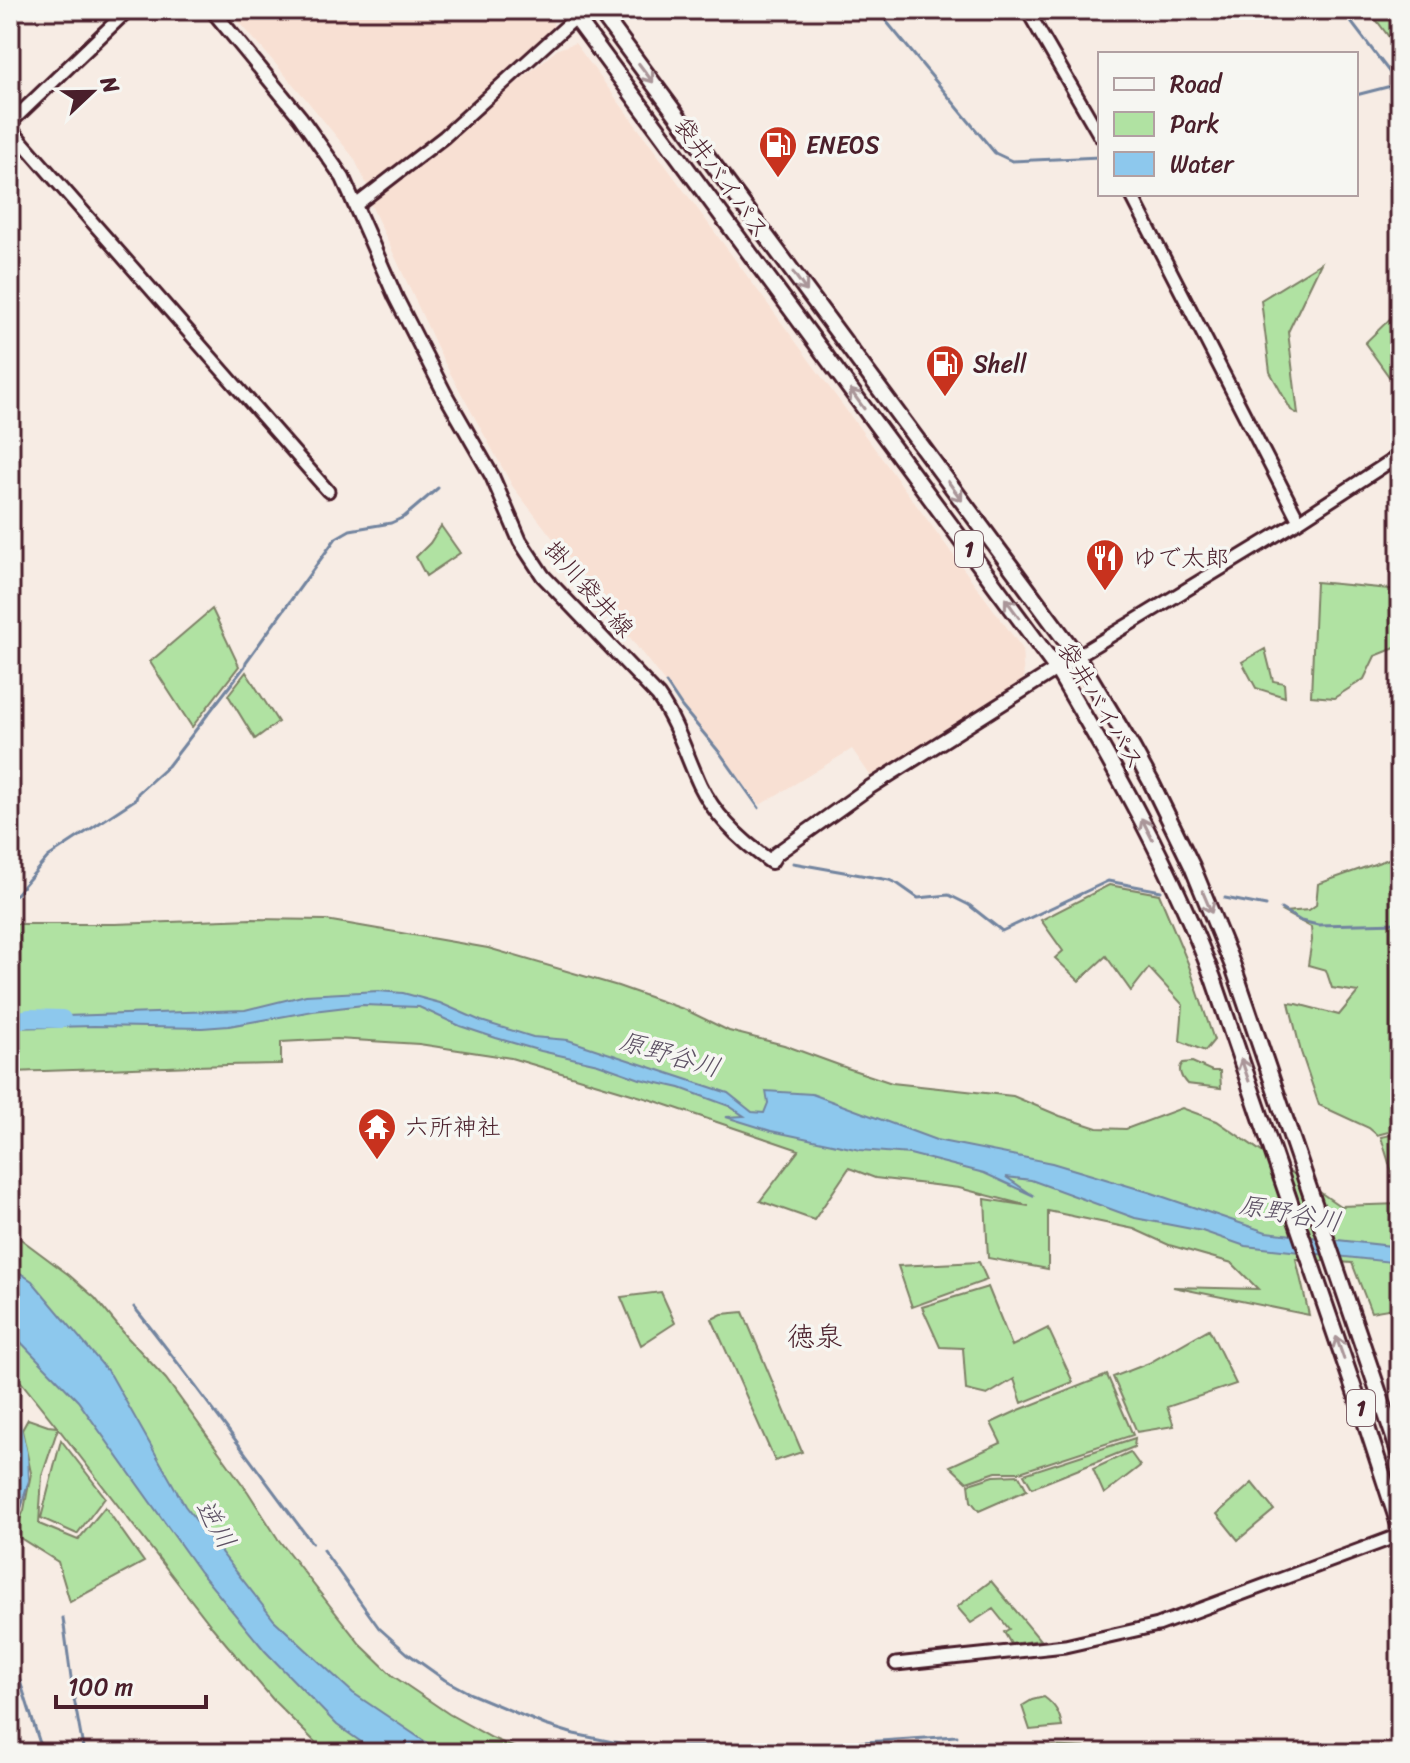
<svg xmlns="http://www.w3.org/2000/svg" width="1410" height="1763" font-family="Sriracha,'Klee One',sans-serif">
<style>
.built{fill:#f8e0d3}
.green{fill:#b0e2a2;stroke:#7d8066;stroke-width:2}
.water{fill:#8dc8ed;stroke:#72849f;stroke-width:2}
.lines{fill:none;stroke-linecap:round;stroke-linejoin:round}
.stream{stroke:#72849f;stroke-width:3}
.river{stroke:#8dc8ed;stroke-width:18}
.tertiary-casing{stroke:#4a1f2b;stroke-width:17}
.secondary-casing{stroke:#4a1f2b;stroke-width:18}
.trunk-casing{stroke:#4a1f2b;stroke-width:20}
.tertiary{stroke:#f6f6f2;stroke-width:11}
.secondary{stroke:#f6f6f2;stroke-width:12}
.trunk{stroke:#f6f6f2;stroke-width:14}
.oneway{stroke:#a99598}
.labels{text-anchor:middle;stroke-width:7;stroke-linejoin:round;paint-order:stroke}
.shield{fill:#f6f6f2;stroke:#7e6067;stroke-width:2}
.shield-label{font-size:22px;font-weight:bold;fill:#4a1f2b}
.poi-label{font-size:24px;fill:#4a1f2b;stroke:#f6f6f2;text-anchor:start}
.street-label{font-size:24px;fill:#4a1f2b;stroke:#f6f6f2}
.water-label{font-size:26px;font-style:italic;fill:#5e5265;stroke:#f6f6f2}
.quarter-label{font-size:28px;fill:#4a1f2b;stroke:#f6f6f2}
</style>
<rect width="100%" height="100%" fill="#f7ece4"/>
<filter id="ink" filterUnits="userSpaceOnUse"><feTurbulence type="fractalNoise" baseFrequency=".0125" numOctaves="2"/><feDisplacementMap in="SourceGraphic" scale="16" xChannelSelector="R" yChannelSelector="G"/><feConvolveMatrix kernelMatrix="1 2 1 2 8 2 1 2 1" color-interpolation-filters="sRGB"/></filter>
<g filter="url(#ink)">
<!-- built -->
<path class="built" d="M229,10H548L551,14L554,29L442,129L368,187L354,158L305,98Z
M575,43L1022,648L1024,680L872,778L852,749L760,805L513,487L444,362L370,203L558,49Z"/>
<!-- green -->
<path class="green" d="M1369,10H1400V52Z
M1321,263L1288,332L1298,414L1291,410L1270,372L1261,300Z
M1400,309V392L1365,343Z
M441,526L460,553L426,576L416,557L430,543Z
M1316,582L1400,590V646L1375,656L1364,679L1334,698L1311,696Z
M212,609L239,666L192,727L150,662Z
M1265,649L1273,681L1284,683L1285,697L1256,688L1242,662Z
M246,672L278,722L255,739L228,695Z
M1400,855V1129L1377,1135L1369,1128L1319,1105L1301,1052L1289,1003L1297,1004L1339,1015L1358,992L1332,988L1326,970L1308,965L1312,940L1311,927L1283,912L1309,910L1316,905L1318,884Z
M1109,885L1159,894L1188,963L1214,1040L1205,1051L1180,1041L1183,1005L1149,968L1131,991L1106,956L1079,981L1055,958L1063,951L1041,920Z
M252,919L326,920L488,948L618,986L686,1010L729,1031L784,1045L847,1068L892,1083L1013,1096L1060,1116L1097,1128L1126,1129L1182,1108L1217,1121L1340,1206L1400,1204V1307L1371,1312L1352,1263L1296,1259L1309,1315L1173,1287L1258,1289L1232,1263L1169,1245L1134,1229L1048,1211V1269L988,1258L985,1199L1029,1206L959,1188L875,1178L849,1168L814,1220L760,1201L799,1150L655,1101L511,1058L419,1044L337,1039L281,1042V1064C190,1065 100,1070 10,1072V924H115Z
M1192,1062L1212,1071H1220L1221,1088L1187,1084C1181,1078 1177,1069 1183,1063Z
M1400,1133V1199L1381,1137Z
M10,1231L69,1275L95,1298L128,1338L166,1379L248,1492L278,1539L360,1644L393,1676L449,1714L492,1738L527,1753H326L275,1702L212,1627L58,1428L42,1476L39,1524L78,1540L105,1507L144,1562L70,1602L58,1562L14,1534L24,1510L31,1473L22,1430L28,1419L48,1426L57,1427L10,1368Z
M979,1262L987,1280L912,1307L898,1266Z
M988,1287L1012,1346L1048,1328L1073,1382L1022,1403L1014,1379L987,1395L966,1390L963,1348L940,1347L922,1307Z
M661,1292L675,1323L641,1345L621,1297Z
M743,1312L802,1452L775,1461L712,1319L722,1314Z
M1209,1329L1236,1384L1167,1407L1174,1426L1137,1432L1113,1377L1149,1363Z
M1107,1375L1133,1435L1020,1472H996L967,1482L950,1466L1001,1443L991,1423L1019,1410Z
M1135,1438L1134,1447L1032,1488L1024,1474Z
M61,1440L105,1497L77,1534L41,1518Z
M1130,1452L1140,1466L1104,1494L1093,1469Z
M1019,1475L1027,1490L979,1511L971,1501L969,1484L994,1476Z
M1252,1483L1274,1510L1238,1540L1217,1514Z
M991,1581L1040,1640L1011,1644L1004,1632L1009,1629L993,1609L971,1623L957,1607Z
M1044,1697C1055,1705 1060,1713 1062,1727L1030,1730L1022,1706L1032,1700Z
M1044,1746L1159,1751L1255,1750L1272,1753H972Z"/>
<!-- water -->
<path class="water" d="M378,991L403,993L440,1003L481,1021L533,1037L568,1040L728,1093L752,1112L764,1113L768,1103L766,1091L812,1094L936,1140L1052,1163L1152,1193L1266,1232L1400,1247V1263L1245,1246L1202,1231L1135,1218L1031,1180L1006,1177L1034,1196L984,1173L910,1154L860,1150L771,1131L726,1117L744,1116L729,1106L680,1088L640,1079L598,1064L541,1051L496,1038L460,1026L419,1007L363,1005L313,1011L229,1026L202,1028L94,1026L10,1028V1021L65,1016L245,1010L306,995Z
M10,1266L32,1281L111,1375L185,1506L274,1620L353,1693L442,1753H377L337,1725L265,1651L200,1572L78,1401L10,1331Z"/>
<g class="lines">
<!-- stream -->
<path class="stream" d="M877,10L995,153L1012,161L1100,157
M1342,10L1400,86
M1356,95L1399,84
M666,683L682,707L720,753L759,808
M793,863L889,880L898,884L918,898L949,895L969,905L1002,931L1108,881L1161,891
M1225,898L1266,906
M10,901L48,857L136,799L138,793L168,766L245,666L246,662L336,538L350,530L391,523L404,517L438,488
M1281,909L1301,921L1318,925L1400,923
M134,1307C196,1384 253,1465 312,1543
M10,1415C35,1468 32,1482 10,1535
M323,1550L379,1628L407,1653L445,1680L471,1694L545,1725L574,1734L613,1742L652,1747H787L957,1736
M63,1618L73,1693L84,1753
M10,1650L43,1753"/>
<!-- river -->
<path class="river" d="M10,1022L29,1018L62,1019
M10,1418L18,1453L19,1479L10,1505
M10,1733L14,1753"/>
<!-- tertiary casing -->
<g class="tertiary-casing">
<path id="tertiary" d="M1027,10L1100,136
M10,123L128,10
M10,128L328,491
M1131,194L1299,521
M356,205L444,137L584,10
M1077,656L1299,521L1400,455
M896,1664L1065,1646L1158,1625L1400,1535"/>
</g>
<!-- secondary casing -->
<g class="secondary-casing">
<path id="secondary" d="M212,10L300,117L343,178L396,298L445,394L492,476L520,541L543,576L658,696C677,723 686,755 700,785C715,816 744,843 771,862L776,854L867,789L1077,656"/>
</g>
<!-- trunk casing -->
<g class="trunk-casing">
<path id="trunk" d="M570,10L1056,668C1116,769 1172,869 1213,978L1365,1421L1400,1528
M599,10L1077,656L1133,749L1151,782L1192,866L1233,966L1400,1455"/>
</g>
<!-- tertiary -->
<use href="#tertiary" class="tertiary"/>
<!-- secondary -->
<use href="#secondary" class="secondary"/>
<!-- trunk -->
<use href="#trunk" class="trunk"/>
</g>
<!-- one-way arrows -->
<defs><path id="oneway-shaft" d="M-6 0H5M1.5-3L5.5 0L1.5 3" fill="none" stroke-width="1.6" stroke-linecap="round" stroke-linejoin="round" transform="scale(2)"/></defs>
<g class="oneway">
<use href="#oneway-shaft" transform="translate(646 73) rotate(53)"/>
<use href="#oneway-shaft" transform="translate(800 282) rotate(54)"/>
<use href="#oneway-shaft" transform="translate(857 399) rotate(-126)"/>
<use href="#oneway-shaft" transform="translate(955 491) rotate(54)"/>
<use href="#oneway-shaft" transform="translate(1012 608) rotate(-126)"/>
<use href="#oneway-shaft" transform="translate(1147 829) rotate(-117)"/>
<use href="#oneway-shaft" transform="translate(1207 902) rotate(67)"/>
<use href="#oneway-shaft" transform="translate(1245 1070) rotate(-109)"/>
<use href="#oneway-shaft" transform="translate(1340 1348) rotate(-109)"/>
</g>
</g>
<!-- icons -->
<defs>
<g id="fuel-pin" transform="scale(2)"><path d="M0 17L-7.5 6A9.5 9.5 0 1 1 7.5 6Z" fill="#c8321e" stroke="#f6f6f2"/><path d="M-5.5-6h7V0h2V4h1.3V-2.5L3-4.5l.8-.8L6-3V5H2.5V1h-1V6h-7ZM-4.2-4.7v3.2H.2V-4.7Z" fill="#fff"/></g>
<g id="restaurant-pin" transform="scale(2)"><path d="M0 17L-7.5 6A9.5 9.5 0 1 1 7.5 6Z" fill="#c8321e" stroke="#f6f6f2"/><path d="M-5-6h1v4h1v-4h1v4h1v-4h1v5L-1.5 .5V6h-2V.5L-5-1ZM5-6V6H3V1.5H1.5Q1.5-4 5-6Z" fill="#fff"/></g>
<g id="temple-pin" transform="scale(2)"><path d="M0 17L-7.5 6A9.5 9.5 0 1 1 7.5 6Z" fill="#c8321e" stroke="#f6f6f2"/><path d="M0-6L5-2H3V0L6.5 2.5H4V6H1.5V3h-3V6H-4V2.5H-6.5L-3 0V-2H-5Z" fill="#fff"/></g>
</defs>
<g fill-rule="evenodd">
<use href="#fuel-pin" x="778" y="145"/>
<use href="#fuel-pin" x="945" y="364"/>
<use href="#restaurant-pin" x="1105" y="558"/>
<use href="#temple-pin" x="377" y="1127"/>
</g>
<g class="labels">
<!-- shield labels -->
<g class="shield">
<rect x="955" y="531" width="28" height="36" rx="6"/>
<rect x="1347" y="1390" width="28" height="36" rx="6"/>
</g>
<g class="shield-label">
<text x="969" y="557">1</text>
<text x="1361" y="1416">1</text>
</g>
<!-- poi labels -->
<g class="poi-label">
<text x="806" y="153">ENEOS</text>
<text x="973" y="372">Shell</text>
<text x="1133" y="566">ゆで太郎</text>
<text x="405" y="1135">六所神社</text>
</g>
<!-- street labels -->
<g class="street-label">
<text transform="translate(722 178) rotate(54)" y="8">袋井バイパス</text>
<text transform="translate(589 589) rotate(48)" y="8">掛川袋井線</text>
<text transform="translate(1101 706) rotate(59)" y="8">袋井バイパス</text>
</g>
<!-- water labels -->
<g class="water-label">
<text transform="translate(670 1054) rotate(16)" y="9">原野谷川</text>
<text transform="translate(1290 1213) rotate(10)" y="9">原野谷川</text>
<text transform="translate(216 1524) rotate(59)" y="9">逆川</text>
</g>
<!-- quarter labels -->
<g class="quarter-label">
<text x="815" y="1346">徳泉</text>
</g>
</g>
<!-- margin -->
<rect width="1410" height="1763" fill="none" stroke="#f6f6f2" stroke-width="40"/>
<rect x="20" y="20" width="1370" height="1723" fill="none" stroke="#4a1f2b" stroke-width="3" filter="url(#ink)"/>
<!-- legend -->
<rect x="1098" y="52" width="260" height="144" fill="#f6f6f2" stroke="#b1a0a2" stroke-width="2"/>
<rect x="1114" y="78" width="40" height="12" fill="#f6f6f2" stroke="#b1a0a2" stroke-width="2"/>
<text x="1170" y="92" font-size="24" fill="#4a1f2b">Road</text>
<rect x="1114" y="112" width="40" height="24" fill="#b0e2a2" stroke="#b1a0a2" stroke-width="2"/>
<text x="1170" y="132" font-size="24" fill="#4a1f2b">Park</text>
<rect x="1114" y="152" width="40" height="24" fill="#8dc8ed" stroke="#b1a0a2" stroke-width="2"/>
<text x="1170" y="172" font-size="24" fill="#4a1f2b">Water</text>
<!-- north arrow -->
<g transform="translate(92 92) rotate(68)" stroke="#f6f6f2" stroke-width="6" paint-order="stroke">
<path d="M0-6L14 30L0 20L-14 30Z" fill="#4a1f2b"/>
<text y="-12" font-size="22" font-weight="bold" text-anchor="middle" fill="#4a1f2b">N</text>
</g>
<!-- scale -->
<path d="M56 1695v12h150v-12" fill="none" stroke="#4a1f2b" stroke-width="4"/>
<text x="68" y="1695" font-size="24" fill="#4a1f2b" stroke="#f6f6f2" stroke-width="6" paint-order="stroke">100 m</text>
</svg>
